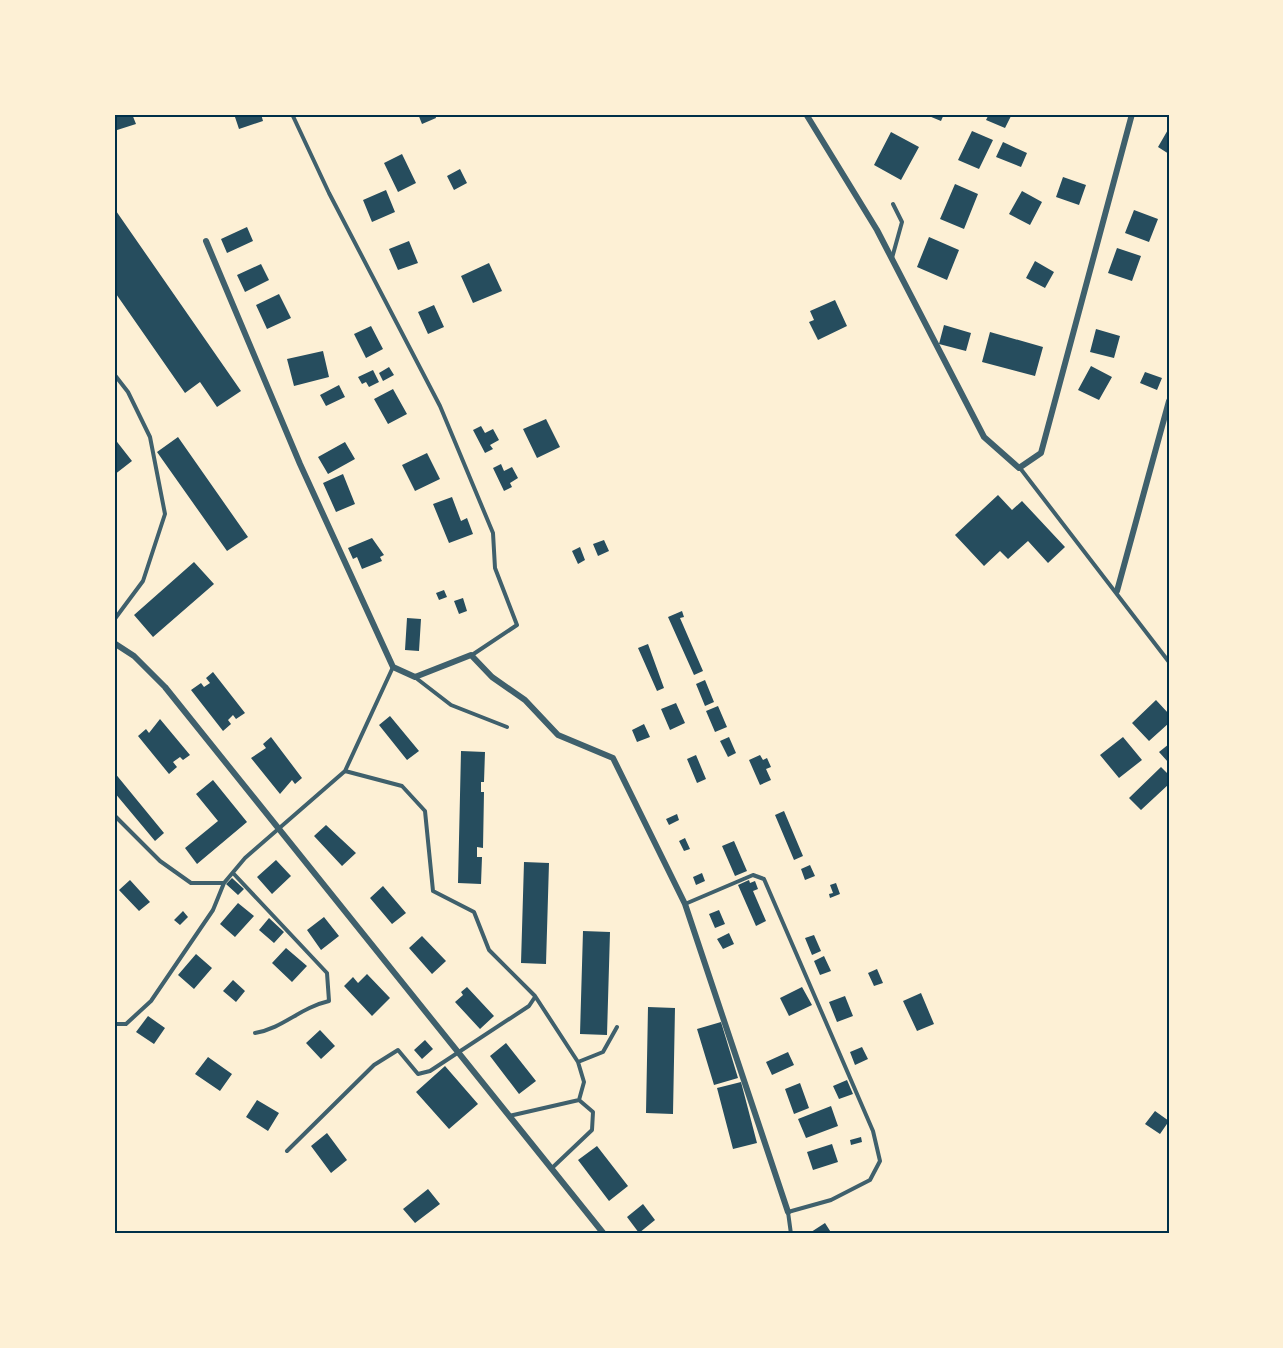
<svg xmlns="http://www.w3.org/2000/svg" width="1283" height="1348" font-family="'DM Sans',sans-serif">
<style>
.building{fill:#264d5e}
.lines{fill:none;stroke-linecap:round;stroke-linejoin:round}
.service{stroke:#3f606c;stroke-width:4}
.minor{stroke:#3f606c;stroke-width:6}
.neatline{fill:none;stroke:#003049;stroke-width:2}
</style>
<rect width="100%" height="100%" fill="#fdf0d5"/>
<!-- building -->
<path class="building" d="M114,114H132L136,124L114,131Z
M234,114H261L263,121L239,129Z
M418,114H435L436,118L422,124Z
M924,114H944L941,121Z
M989,114H1012L1005,128L986,120Z
M1169,128V154L1158,147Z
M972,131L993,140L979,169L958,160Z
M891,132L919,147L901,180L874,165Z
M1003,142L1027,153L1021,167L996,157Z
M402,154L416,183L398,192L384,163Z
M460,169L467,183L454,190L447,176Z
M1063,177L1086,185L1079,205L1056,197Z
M955,184L978,194L964,229L940,219Z
M386,190L395,212L372,222L363,200Z
M1022,191L1042,202L1030,225L1009,214Z
M114,208L241,391L217,407L200,382L185,393L114,291Z
M1134,210L1158,219L1149,242L1125,233Z
M247,227L253,241L227,253L221,239Z
M929,237L959,250L947,280L917,267Z
M409,241L418,263L398,270L389,249Z
M1117,248L1141,256L1132,281L1108,273Z
M1035,261L1054,272L1045,288L1026,278Z
M489,263L502,291L473,303L461,276Z
M261,264L269,280L245,292L237,275Z
M279,294L291,318L267,329L256,305Z
M835,300L847,326L818,340L809,322L814,320L810,311Z
M434,305L444,327L428,334L418,312Z
M944,325L971,333L966,351L939,344Z
M371,326L383,349L366,358L354,334Z
M1096,329L1120,336L1114,358L1090,352Z
M990,332L1043,347L1035,376L982,362Z
M323,351L329,377L294,386L287,359Z
M1091,366L1112,377L1099,400L1078,390Z
M389,367L394,375L383,381L379,373Z
M373,370L379,382L369,387L366,382L362,384L358,377Z
M1145,372L1162,378L1157,390L1140,383Z
M339,385L345,397L326,406L320,395Z
M393,389L407,414L388,424L374,399Z
M546,419L560,447L537,458L523,429Z
M481,426L485,433L493,429L499,440L490,445L493,449L485,453L473,430Z
M178,437L248,537L227,551L157,452Z
M114,438L132,461L114,475Z
M345,442L355,459L328,474L318,457Z
M427,453L440,479L415,491L402,465Z
M501,464L504,471L512,467L518,478L510,483L512,487L504,491L493,468Z
M343,474L355,504L336,512L323,483Z
M998,495L1012,510L1022,501L1065,547L1048,563L1028,541L1008,559L1000,551L984,566L955,535Z
M452,497L461,521L467,518L473,534L449,543L433,504Z
M372,538L384,555L380,557L382,561L362,569L357,557L353,559L348,548Z
M604,540L609,551L598,556L593,544Z
M580,547L585,560L578,564L572,551Z
M194,562L214,584L153,637L134,615Z
M444,590L447,597L439,600L436,593Z
M463,598L467,611L459,614L454,601Z
M682,611L684,617L680,618L703,671L694,675L668,617Z
M407,618L421,619L419,651L405,650Z
M648,644L664,688L657,691L638,648Z
M213,672L245,713L236,719L233,715L228,720L231,724L223,731L191,690L201,683L204,687L210,683L206,678Z
M705,680L714,702L705,706L696,684Z
M1156,700L1169,714V723L1149,741L1132,723Z
M676,703L685,723L670,730L661,709Z
M718,706L727,727L715,732L706,711Z
M390,716L419,751L407,760L379,725Z
M160,719L190,755L183,760L180,757L173,762L177,767L169,774L138,736L146,729L149,733Z
M644,724L650,737L637,742L632,730Z
M271,737L302,778L295,784L292,780L280,794L251,758L266,748L263,744Z
M729,737L736,753L728,757L720,741Z
M1123,737L1142,760L1119,778L1100,755Z
M1169,744V761L1168,762L1159,752Z
M461,751L485,752L484,782H481V792H484L483,848L477,847V857H482L481,884L458,883Z
M696,755L706,779L697,783L687,759Z
M760,755L763,760L767,758L771,767L766,769L771,780L760,785L749,760Z
M1161,767L1169,775V784L1141,810L1129,798Z
M114,772L164,833L155,841L114,792Z
M213,780L247,822L197,864L185,848L218,821L196,794Z
M784,811L803,856L794,860L775,815Z
M677,814L679,820L669,825L666,819Z
M326,825L356,853L342,866L314,836Z
M685,838L690,849L684,851L679,841Z
M734,841L747,871L735,876L722,846Z
M276,860L291,876L272,894L257,877Z
M524,862L549,863L546,964L521,963Z
M810,865L815,876L805,880L801,869Z
M702,873L705,881L696,885L693,877Z
M232,878L244,889L238,895L226,884Z
M130,880L150,902L139,911L119,890Z
M749,880L750,883L755,881L758,889L753,891L766,921L756,926L738,885Z
M836,883L840,894L830,898L829,894L833,893L830,885Z
M383,886L406,913L392,924L370,898Z
M238,903L254,916L235,937L220,924Z
M719,910L725,924L715,928L709,914Z
M183,911L188,917L180,925L174,920Z
M324,917L339,936L321,950L307,930Z
M269,918L284,932L274,943L259,930Z
M583,931L610,932L607,1035L580,1034Z
M729,933L734,944L723,949L717,939Z
M814,935L821,951L812,955L805,938Z
M422,936L446,961L432,974L409,948Z
M286,948L307,966L292,982L272,963Z
M196,954L212,968L194,989L178,975Z
M824,956L831,971L820,975L814,961Z
M877,969L883,983L874,986L868,973Z
M367,974L390,998L372,1016L344,986L353,977L358,983Z
M233,980L245,991L236,1002L223,991Z
M467,987L494,1016L480,1029L455,1002L463,995L461,992Z
M802,987L812,1005L789,1016L780,998Z
M921,993L934,1024L917,1031L903,1001Z
M845,996L853,1016L837,1022L829,1002Z
M648,1007L675,1008L673,1114L646,1113Z
M148,1016L165,1028L154,1044L136,1032Z
M721,1022L738,1078L714,1085L697,1029Z
M320,1030L335,1046L321,1059L306,1043Z
M425,1040L433,1049L422,1059L414,1050Z
M506,1043L536,1081L519,1094L490,1056Z
M862,1047L868,1059L855,1065L850,1052Z
M788,1052L794,1065L772,1075L766,1062Z
M208,1057L232,1074L220,1091L195,1074Z
M445,1066L478,1104L449,1129L416,1092Z
M847,1080L853,1094L839,1099L833,1086Z
M741,1082L757,1143L733,1149L717,1088Z
M800,1083L809,1108L794,1114L785,1089Z
M257,1100L279,1113L268,1131L246,1117Z
M831,1106L838,1126L806,1138L798,1119Z
M1155,1111L1169,1121L1160,1134L1145,1124Z
M327,1133L347,1160L331,1173L311,1146Z
M861,1137L862,1142L851,1145L850,1140Z
M832,1144L838,1162L813,1170L807,1152Z
M597,1146L628,1186L609,1201L578,1160Z
M428,1189L440,1204L415,1223L403,1209Z
M643,1204L655,1220L639,1233L627,1217Z
M825,1223L832,1234H808Z"/>
<g class="lines">
<!-- service -->
<path class="service" d="M292,114L329,193L440,406L493,533L495,568L517,625L472,655
M892,258L902,222L893,204
M114,374L128,392L150,437L165,514L143,581L114,620
M1020,468L1169,662
M416,678L451,705L507,727
M345,771L402,786L425,811L433,891L474,912L489,950L535,996L578,1062L584,1082L579,1100L509,1116
M114,815L160,861L191,883H224
M233,873L327,973L329,1001C299,1008 284,1028 255,1033
M685,904L753,875L764,879L873,1131L880,1161L870,1180L831,1200L788,1212L791,1234
M114,1024H126L151,1001L213,910L224,883L245,858L345,771L393,667
M578,1062L603,1052L617,1027
M287,1151L374,1065L398,1050L418,1074L430,1071L529,1006L535,997
M552,1168L592,1130L593,1112L579,1100"/>
<!-- minor -->
<path class="minor" d="M806,114L877,230L984,437L1019,468L1041,453L1132,114
M206,241L300,464L393,667L415,677L471,655L492,677L525,700L558,735L613,758L685,904L788,1212
M1117,591L1169,401
M114,643L134,656L165,687L604,1234"/>
</g>
<!-- border -->
<rect width="1283" height="1348" fill="none" stroke="#fdf0d5" stroke-width="231"/>
<rect x="116" y="116" width="1052" height="1116" class="neatline"/>
</svg>
